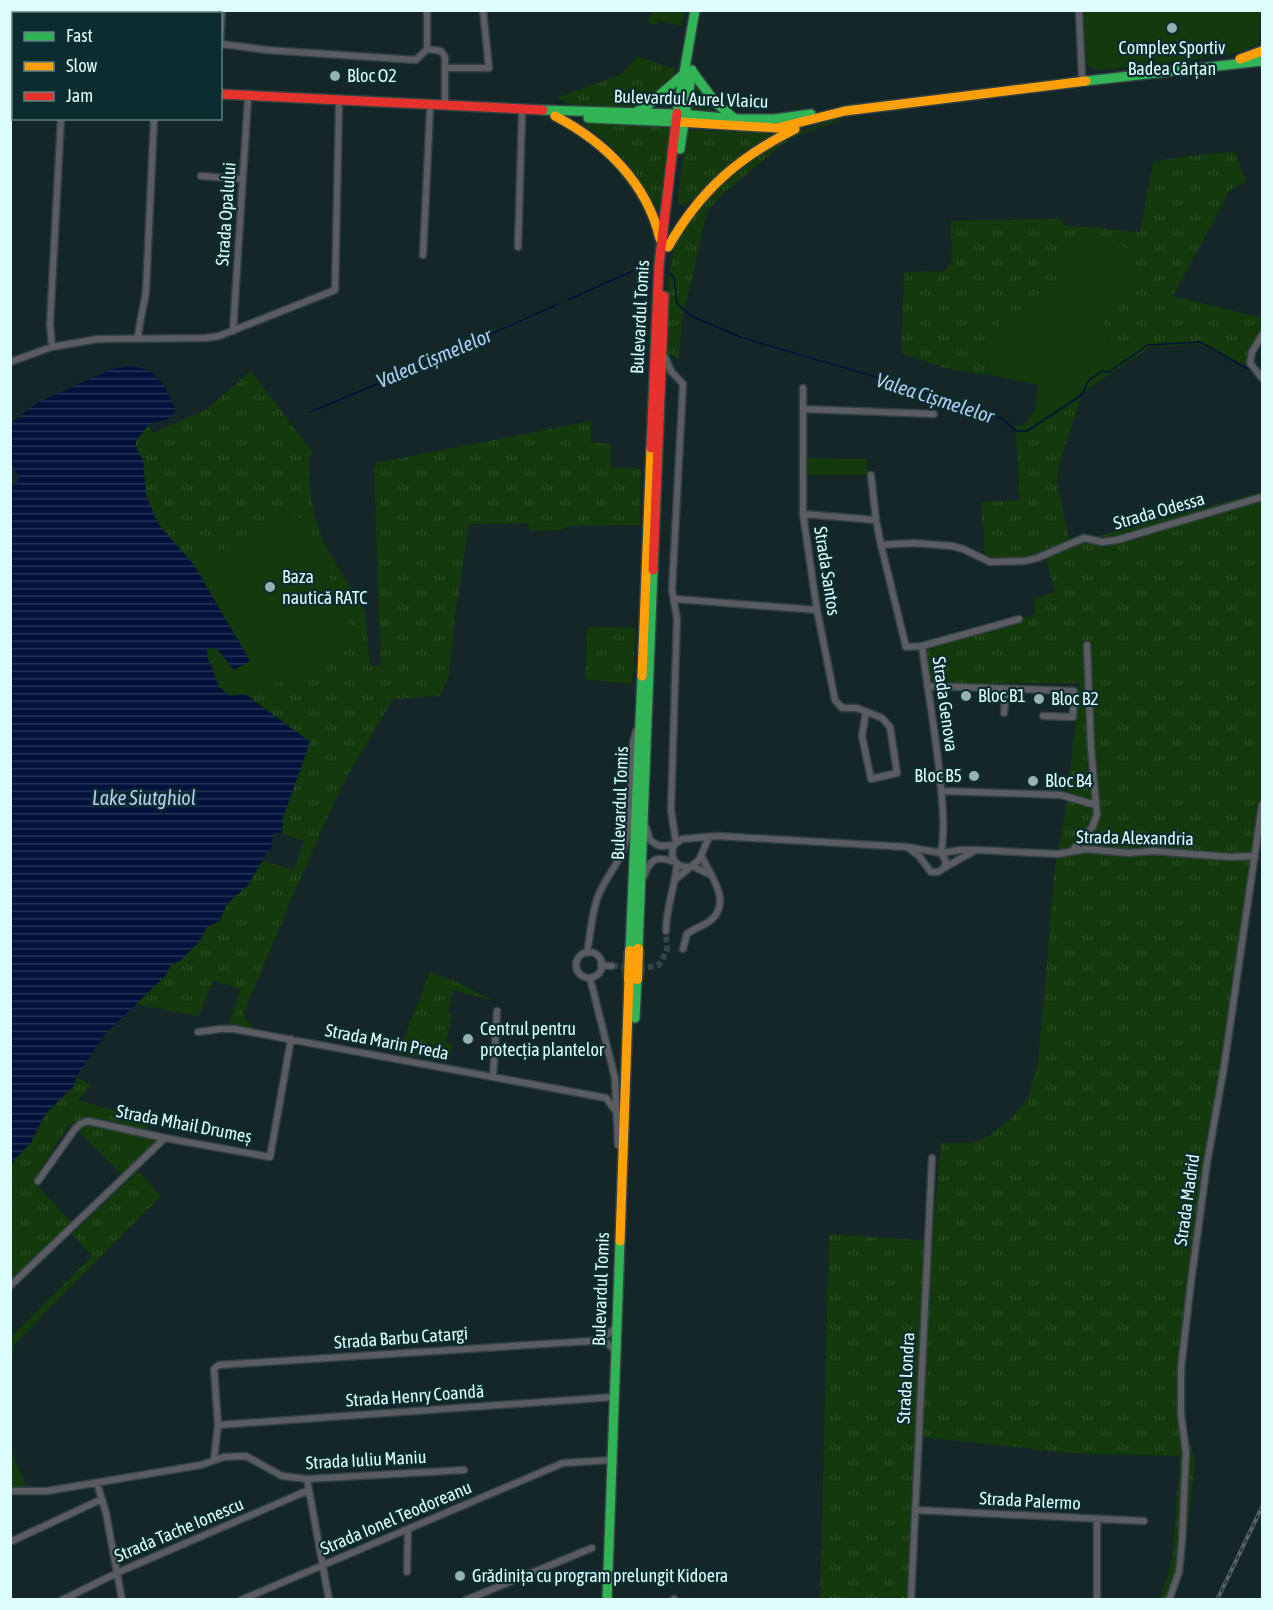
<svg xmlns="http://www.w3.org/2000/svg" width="1273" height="1610" font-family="'Asap Condensed',sans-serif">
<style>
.grass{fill:url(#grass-tufts)}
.garden{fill:#13390c}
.water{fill:url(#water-rules)}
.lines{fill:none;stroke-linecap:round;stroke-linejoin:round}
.stream{stroke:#02123a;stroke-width:1.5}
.street-tunnel{stroke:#324647;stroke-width:6;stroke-dasharray:6 3;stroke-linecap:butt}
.street-casing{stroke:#324243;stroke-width:9}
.fast-casing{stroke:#324243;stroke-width:12}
.slow-casing{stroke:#324243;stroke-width:12}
.jam-casing{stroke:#324243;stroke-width:12}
.street{stroke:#5b5b62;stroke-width:6}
.fast{stroke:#30b455;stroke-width:9}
.slow{stroke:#ff9f0a;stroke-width:9}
.jam{stroke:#e5322d;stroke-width:9}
.rail-casing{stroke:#5b6267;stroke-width:4}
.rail{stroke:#0c2d2f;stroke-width:1.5;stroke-dasharray:4.5;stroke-linecap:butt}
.slow-bridge-casing{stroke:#324243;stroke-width:14;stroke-linecap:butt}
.slow-bridge{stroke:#ff9f0a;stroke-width:10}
.poi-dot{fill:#97b1b2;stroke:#0c2d2f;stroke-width:2}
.labels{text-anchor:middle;stroke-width:4.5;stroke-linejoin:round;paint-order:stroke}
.poi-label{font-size:18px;fill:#ddfcfd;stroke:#0c2d2f;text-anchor:start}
.street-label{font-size:18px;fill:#ddfcfd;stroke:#0c2d2f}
.water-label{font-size:20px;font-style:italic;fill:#b6ccf1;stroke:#0c2d2f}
</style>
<defs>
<pattern id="grass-tufts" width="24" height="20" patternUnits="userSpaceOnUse" patternTransform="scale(1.5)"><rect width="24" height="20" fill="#13390c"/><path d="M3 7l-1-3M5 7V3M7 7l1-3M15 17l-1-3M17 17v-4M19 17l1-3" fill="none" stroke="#2a4d24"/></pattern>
<pattern id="water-rules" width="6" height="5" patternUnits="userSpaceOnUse" patternTransform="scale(1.5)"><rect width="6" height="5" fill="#02123a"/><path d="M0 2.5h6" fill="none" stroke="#263557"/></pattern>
</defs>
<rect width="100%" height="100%" fill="#142627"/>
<!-- grass -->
<path class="grass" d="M638,56L675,69L673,81L641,106H574L556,98L620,75Z
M697,86L713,107L712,110L691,109L694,87Z
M836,119L839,121L799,135L783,144L725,192L707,211L682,321L679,359L665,351L669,278L675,242L700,204L749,159L801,131Z
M583,122L673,128L661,213L627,162L604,139L582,123Z
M692,130L770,133L771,136L684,206L679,203L678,200L686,134Z
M1234,151L1247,181L1231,189L1173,296L1262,318V338L1243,366L1199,344L1150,347L1104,378L1100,371L1113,362L1104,325L1108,300L1137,249L1062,244L1067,279L1060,295L1033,312H1007L999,339L993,340L985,375L945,368L901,353L904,272L945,271L952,260L950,221L1063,219V225L1140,232L1153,163L1166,159Z
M251,371L313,453L309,459L310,493L316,520L325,545L365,612L370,667L381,665L374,470L376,463L591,421V442L611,444V467L641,469L640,525L568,526L561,530L531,531L528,523L469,524L454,622L449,676L440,696L393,699L341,787L291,900L243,1015L253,1028L229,1024L240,989L213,980L199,1016L135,1004L166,975L170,965L200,941L206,928L219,921L228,902L248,885L263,861L294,870L304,841L282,834L283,818L310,742L245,694L259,692L352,644L351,641L356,639L305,522L299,518L292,516L194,565L159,525L146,496L143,460L136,448V441L147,425L153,433L206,410Z
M1082,395L1060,461L1057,483L1069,538L1103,535L1262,492V813L1209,1163L1193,1289L1182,1413L1195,1461L1183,1574L1172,1599H1160L1172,1560L1180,1456L1082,1454L922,1437L911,1599L820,1600L829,1234L932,1241L941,1143H971L988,1136L1013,1117L1027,1100L1038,1063L1055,867L1066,808L1080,683H928L923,649L1036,614L1034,599L1055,592L1044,550L1024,557H985L981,502L1020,500L1016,431H1027Z
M588,627L636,628L632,684L585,679Z
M430,972L459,983L494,1001L453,990L448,1014H452L446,1043L453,1044L448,1063L446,1062L444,1055L429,1054L417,1057L398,1053Z
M76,1077L92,1085L78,1100L151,1121L146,1129L160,1134L158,1139L122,1174L70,1123L33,1181L71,1222L11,1279V1164L31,1142L46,1113L75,1085Z
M138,1171L161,1196L50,1307L14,1346L11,1363V1337L92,1256L72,1234Z
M10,1439L12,1450L26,1486H11Z"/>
<!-- garden -->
<path class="garden" d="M652,11H685L681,26L659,21L657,26L648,22Z
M1083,11H1261L1259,45L1232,54L1160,64L1097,70L1087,65Z
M1062,244L1137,248L1123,302L1108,300L1104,325L1113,362L1100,371L1104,378L1027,431H1016L1015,425L1023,426L1035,410L1038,385L986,374L993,339H999L1000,314L1007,312H1032L1035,296L1060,295L1067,279Z
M806,458L867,459V475H805Z
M292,515L305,522L357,639L351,641L353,644L259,692L230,696L219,687L207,655V648L217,649L250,661L194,565Z"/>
<!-- water -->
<path class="water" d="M129,366C159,368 164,385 176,410L169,419L149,424L136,441V448L143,460L146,496L159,525L194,565L250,661L234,670L217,649L207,648V655L219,687L230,696L245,694L310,742L283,818L282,834L276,832L273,834L271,849L267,852L248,885L228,903L219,921L206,928L200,941L180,961L170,965L166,975L160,981L105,1034L76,1077L75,1085L46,1113L31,1142L11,1164L10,488L17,483L18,477L11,463V427L12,422L39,402L112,369Z"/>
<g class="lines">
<!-- stream -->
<path class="stream" d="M670,273L674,278L677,303L691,316L743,338L917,389L960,407L1002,419L1016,431H1027L1082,395L1089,380L1102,371L1109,372L1148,345L1200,342L1250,370L1258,377
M568,300L641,267H649
M310,412L411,370L558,304"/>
<!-- street-tunnel -->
<path class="street-tunnel" d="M612,966L645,968L659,965L667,951L666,931"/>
<!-- street casing -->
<g class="street-casing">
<path id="street" d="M427,10V49
M1079,10L1082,77
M25,14V10
M221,44L267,50L416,60L427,49L441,51L445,57V105
M220,45L222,10
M445,68H489L483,10
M10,78L11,43
M201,176L243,179
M518,247L522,114
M423,255L430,110
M233,331L248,98
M1262,335L1252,352L1250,363L1262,378
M138,338C139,322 144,307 146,291L154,118
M52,347L50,324L61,118
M665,357L671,371L683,384L672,590L677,619L671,810L676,842
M10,362L52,347L98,339L206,338L219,336L335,290L339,104
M803,388V514L817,610L835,700L842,708H857L882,718L890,727L897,773L871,779L862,736L866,712
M803,409L934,414
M871,475L876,520
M803,514L876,520L881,545L913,543L952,546L963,549L990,562L1025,561L1037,558L1084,538L1102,542L1117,540L1262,497
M881,545L906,647L922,646L1019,619
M675,599L817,610
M922,646C928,693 937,740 941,788C943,809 945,832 941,853
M927,686L1074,691L1073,717L1043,716
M1004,713L1006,689
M941,791L1061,795L1096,805
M646,827L650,840L657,845L662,846L674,845L682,839L717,836L907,847L941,853L946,861L944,868L938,872H931L919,856L907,847
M674,845C669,857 675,867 688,867
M1073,850L1093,826L1097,814L1091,748L1087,645
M941,853L960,850H978L1058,854L1086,849L1129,853L1153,851L1230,857L1255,856
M692,866L709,874
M944,868L974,851
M644,876C651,857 657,856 675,862
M676,879L699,860L709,837
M666,931C666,907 675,887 677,864
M683,949L687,934C694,928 704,926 711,920C733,901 709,874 701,855
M576 965a13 13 0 1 1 26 0a13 13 0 1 1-26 0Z
M587,953C591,933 591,912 599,894C607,875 622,860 626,840C633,810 631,775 633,743L636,731
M601,965L612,966
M590,978L615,1078L618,1145
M198,1032L220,1029H234L606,1098L618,1114
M493,1077L497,1011
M38,1181L75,1129L80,1124L88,1121L165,1138L270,1157L291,1039
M10,1286L165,1138
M592,1341L608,1334L616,1327
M218,1425L614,1397
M214,1459L218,1425L214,1369L219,1365L591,1341L607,1343L615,1350
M307,1479L329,1600
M97,1483L106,1513L122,1600
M14,1491H47L201,1465L224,1457L246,1456L282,1476L307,1479L464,1470
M915,1510L1144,1521
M1097,1520V1600
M10,1542L102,1499
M407,1572L408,1529
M62,1600L121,1571L309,1490
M241,1600L563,1463L612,1460
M466,1600L592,1548
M674,1600V1599
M911,1600L932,1158
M1169,1600L1179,1572L1182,1541L1186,1452L1181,1414V1369L1191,1282L1207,1163L1224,1067L1262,805"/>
</g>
<!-- fast casing -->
<g class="fast-casing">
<path id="fast" d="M692,71L715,102L735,119
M1086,81L1262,61
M10,85H14
M543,110L677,114
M636,112L646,107L684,74
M677,113L695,10
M681,114L736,119H774L811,114
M588,118L676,122
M680,149L692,70
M638,949L653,570
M630,951L642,676
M635,1018L637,979
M607,1600L620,1241"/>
</g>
<!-- slow casing -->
<g class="slow-casing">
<path id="slow" d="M1240,59L1262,51
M555,116C605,142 647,183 660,239
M679,122L777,128L845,111L1086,81
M668,247C700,191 737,158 795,129
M642,676L651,448
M620,1241L629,979"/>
</g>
<!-- jam casing -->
<g class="jam-casing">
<path id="jam" d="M220,94L543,110
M651,448L659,265L677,113
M653,570L664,296"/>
</g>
<!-- street -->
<use href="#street" class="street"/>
<!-- fast -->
<use href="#fast" class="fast"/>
<!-- slow -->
<use href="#slow" class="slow"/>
<!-- jam -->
<use href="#jam" class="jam"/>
<!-- rail casing -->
<g class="rail-casing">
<path id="rail" d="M1217,1600L1262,1507"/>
</g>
<!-- rail -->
<use href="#rail" class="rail"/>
<!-- slow-bridge casing -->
<g class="slow-bridge-casing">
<path id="slow-bridge" d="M629,979L630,951
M637,979L638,949"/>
</g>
<!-- slow-bridge -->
<use href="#slow-bridge" class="slow-bridge"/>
</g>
<!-- markers -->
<g class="poi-dot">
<circle cx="1172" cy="28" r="6"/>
<circle cx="335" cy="76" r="6"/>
<circle cx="270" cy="587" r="6"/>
<circle cx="966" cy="696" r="6"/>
<circle cx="1039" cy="699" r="6"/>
<circle cx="974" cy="776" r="6"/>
<circle cx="1033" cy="781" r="6"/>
<circle cx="468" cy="1039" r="6"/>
<circle cx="460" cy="1576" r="6"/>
</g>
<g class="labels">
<!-- poi labels -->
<g class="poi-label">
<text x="1172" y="54" text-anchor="middle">Complex Sportiv<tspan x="1172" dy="21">Badea Cârțan</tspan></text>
<text x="347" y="82">Bloc O2</text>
<text x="282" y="583">Baza<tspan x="282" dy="21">nautică RATC</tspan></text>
<text x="978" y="702">Bloc B1</text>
<text x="1051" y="705">Bloc B2</text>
<text x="962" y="782" text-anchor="end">Bloc B5</text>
<text x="1045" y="787">Bloc B4</text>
<text x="480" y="1035">Centrul pentru<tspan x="480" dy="21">protecția plantelor</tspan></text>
<text x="472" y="1582">Grădinița cu program prelungit Kidoera</text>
</g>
<!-- street labels -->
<g class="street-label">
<text transform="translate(691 99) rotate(2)" y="6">Bulevardul Aurel Vlaicu</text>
<text transform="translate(226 214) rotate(-86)" y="6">Strada Opalului</text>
<text transform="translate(640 317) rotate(-87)" y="6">Bulevardul Tomis</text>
<text transform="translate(1159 511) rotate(-16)" y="6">Strada Odessa</text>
<text transform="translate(827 571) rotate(81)" y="6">Strada Santos</text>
<text transform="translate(945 704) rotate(82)" y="6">Strada Genova</text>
<text transform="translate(620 803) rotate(-88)" y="6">Bulevardul Tomis</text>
<text transform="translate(1135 838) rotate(1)" y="6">Strada Alexandria</text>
<text transform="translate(387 1042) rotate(11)" y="6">Strada Marin Preda</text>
<text transform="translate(184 1124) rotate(11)" y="6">Strada Mhail Drumeș</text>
<text transform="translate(1187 1200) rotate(-82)" y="6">Strada Madrid</text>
<text transform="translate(601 1289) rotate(-88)" y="6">Bulevardul Tomis</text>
<text transform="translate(401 1338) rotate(-4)" y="6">Strada Barbu Catargi</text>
<text transform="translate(906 1378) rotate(-87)" y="6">Strada Londra</text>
<text transform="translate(415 1396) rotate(-4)" y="6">Strada Henry Coandă</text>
<text transform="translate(366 1460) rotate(-3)" y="6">Strada Iuliu Maniu</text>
<text transform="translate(1030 1501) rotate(3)" y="6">Strada Palermo</text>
<text transform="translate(396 1518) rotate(-23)" y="6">Strada Ionel Teodoreanu</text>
<text transform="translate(179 1530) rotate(-23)" y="6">Strada Tache Ionescu</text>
</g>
<!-- water labels -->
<g class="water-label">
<text transform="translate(434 358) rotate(-23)" y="7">Valea Cișmelelor</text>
<text transform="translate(935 398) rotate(18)" y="7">Valea Cișmelelor</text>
<text x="144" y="805">Lake Siutghiol</text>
</g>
</g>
<!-- border -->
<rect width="1273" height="1610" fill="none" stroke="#ddfcfd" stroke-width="24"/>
<!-- legend -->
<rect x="12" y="12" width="210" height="108" fill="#0c2d2f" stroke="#608081" stroke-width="1.5"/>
<rect x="24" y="32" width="30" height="9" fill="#30b455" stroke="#608081" stroke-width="1.5"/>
<text x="66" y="42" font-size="18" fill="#ddfcfd">Fast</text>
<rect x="24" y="62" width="30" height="9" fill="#ff9f0a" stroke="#608081" stroke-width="1.5"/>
<text x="66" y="72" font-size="18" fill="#ddfcfd">Slow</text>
<rect x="24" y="92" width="30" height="9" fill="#e5322d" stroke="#608081" stroke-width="1.5"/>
<text x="66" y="102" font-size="18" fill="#ddfcfd">Jam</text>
</svg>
